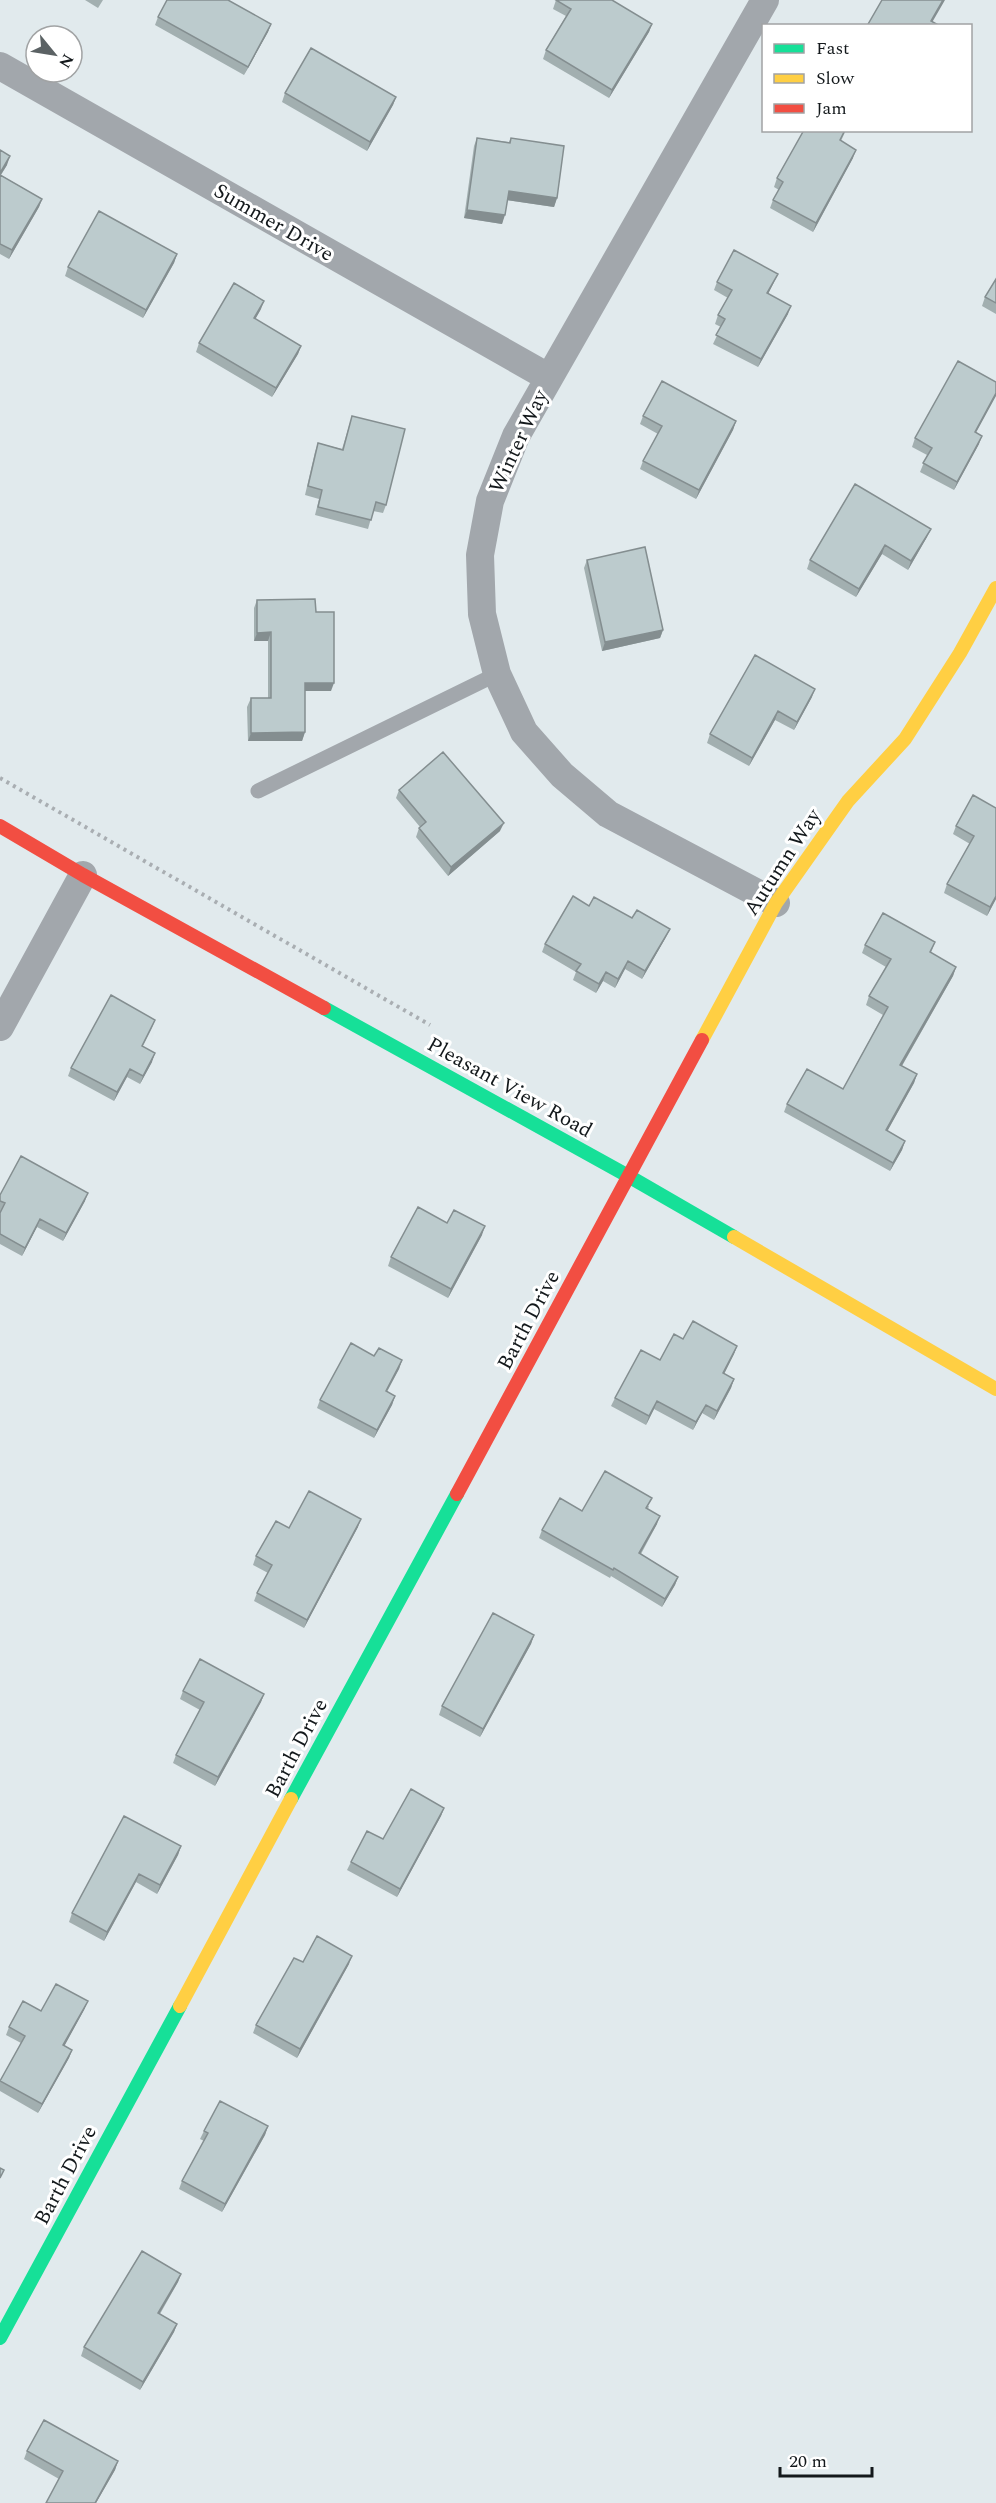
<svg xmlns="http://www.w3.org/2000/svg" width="996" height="2503" font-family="Spectral,serif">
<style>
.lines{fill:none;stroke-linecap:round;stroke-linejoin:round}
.path{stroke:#a9aeb2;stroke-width:4;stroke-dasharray:3 4.5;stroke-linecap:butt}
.lane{stroke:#a2a7ac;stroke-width:15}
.street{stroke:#a2a7ac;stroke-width:28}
.fast{stroke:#16e098;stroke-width:14}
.slow{stroke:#ffcf43;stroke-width:14}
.jam{stroke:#f24e42;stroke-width:14}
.wall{fill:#a2afb0}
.shaded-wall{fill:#848e90}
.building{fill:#bccbcd;stroke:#848e90;stroke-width:1.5}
.labels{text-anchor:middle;stroke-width:6;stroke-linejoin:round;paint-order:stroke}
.street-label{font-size:21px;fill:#13181b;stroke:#fff}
</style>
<rect width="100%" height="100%" fill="#e1eaed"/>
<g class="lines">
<!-- path -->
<path class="path" d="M0,778L430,1025"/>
<!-- lane -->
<path class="lane" d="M258,791L497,674"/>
<!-- street -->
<path class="street" d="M765,0L516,436L490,501L480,555L482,614L497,674L524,732L562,775L608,814L776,903
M0,66L548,377
M0,1027L83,875"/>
<!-- fast -->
<path class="fast" d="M324,1008L630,1177L734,1237
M291,1799L457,1494
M0,2338L180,2006"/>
<!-- slow -->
<path class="slow" d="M702,1040L776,903L848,801L905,739L960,653L996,588
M734,1237L996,1389
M180,2006L291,1799"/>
<!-- jam -->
<path class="jam" d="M0,826L83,875L324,1008
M457,1494L702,1040"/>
</g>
<!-- wall -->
<path class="wall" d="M85,0H103L98,8Z
M556,0L652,24L649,32L609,98L543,59L546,50L566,16L553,9Z
M158,17L271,24L268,32L244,75L155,25Z
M285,93L396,97L393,105L367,151L282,102Z
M804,130H846L841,141L853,158L813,232L770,208L773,200L779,190L774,187L777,178Z
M477,138L509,142L511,138L557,198L554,207L507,200L502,224L464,218L474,146Z
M0,150L7,165L1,175L42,199L39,207L9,259L0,254Z
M177,254L174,263L143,318L65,276L68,267Z
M996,279V314L982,306L985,297Z
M717,282H774L768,294L788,314L758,367L713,344L721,327L715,324L718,315L728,298L714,290Z
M261,309L255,319L301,346L298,354L272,397L196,352L199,343Z
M352,416L386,505L383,513L373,511L368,529L315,515L319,499L305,495L315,452L318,443L342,449Z
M643,416L736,421L733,430L696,499L640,469L643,461L658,434L640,424Z
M976,432L979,444L954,490L920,472L927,455L912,447L915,438Z
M927,537L908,570L882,554L856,597L807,569L810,560Z
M587,560L663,630L660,638L602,651L584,568Z
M257,600L316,612L331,691H305V732L302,741H248L247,707L251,698H268V641H254V608Z
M812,697L794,730L775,720L749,766L707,743L710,734Z
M399,790L500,831L448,876L416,837L419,828L420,827L396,798Z
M996,808V899L987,916L944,893L947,884L970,844L953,834L956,826Z
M589,906L666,937L642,979L625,969L615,988L603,981L596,993L573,980L576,972L542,952L545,944Z
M935,942L931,953L956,967L953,976L902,1066L917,1074L914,1083L887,1131L905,1141L902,1150L890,1171L784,1112L787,1104L843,1089L883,1015L866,1005L869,996L886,967L862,953L865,945Z
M155,1020L152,1028L143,1046L152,1062L140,1084L127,1077L114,1101L68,1076L71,1068Z
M0,1195L85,1201L63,1241L37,1227L22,1256L0,1244V1213L1,1211H0Z
M447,1223L482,1235L448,1298L388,1266L391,1257Z
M683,1339L737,1346L734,1354L724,1374L734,1379L731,1388L714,1420L702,1413L693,1430L654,1409L646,1425L611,1406L615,1398Z
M374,1356L402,1360L399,1369L387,1392L395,1396L392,1405L374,1438L317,1408L320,1400Z
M649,1506L648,1509L657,1524L641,1554L678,1577L675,1585L662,1607L611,1576L610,1578L539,1538L542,1530L582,1511Z
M358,1527L304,1628L254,1601L257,1593L268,1573L253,1565L256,1556L289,1528Z
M534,1635L531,1644L480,1737L439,1715L442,1706Z
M183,1691L264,1694L261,1702L215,1786L173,1763L176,1755L200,1710L180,1699Z
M444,1808L441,1816L397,1897L347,1870L351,1862L383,1839Z
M181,1846L178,1855L157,1894L136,1882L104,1941L69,1922L72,1913Z
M303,1962L349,1964L297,2058L253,2033L256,2025Z
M88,2001L84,2010L64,2046L72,2050L69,2058L38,2113L0,2091V2082L21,2043L6,2035L9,2027L41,2011Z
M268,2126L265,2135L222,2212L179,2189L182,2181L204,2141L200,2139L204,2131Z
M181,2274L178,2282L160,2314L177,2324L174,2332L140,2390L81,2356L84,2347Z
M27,2451L118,2461L115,2470L96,2503H46L59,2479L24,2459Z"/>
<!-- shaded-wall -->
<path class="shaded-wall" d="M943,0H945L930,26L931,21Z
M271,24L268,32L244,75L248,67Z
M652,24L649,32L609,98L612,90Z
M396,97L393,105L367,151L370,142Z
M856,150L853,158L813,232L816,223Z
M10,156L7,165L0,176V173Z
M509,191L557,198L554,207L506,200Z
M42,199L39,207L9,259L12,250Z
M467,210L505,215L502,224L464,218Z
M177,254L174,263L143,318L146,310Z
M778,274L764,302L767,293Z
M264,301L261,309L251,327L254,318Z
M791,306L788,314L758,367L761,359Z
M301,346L298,354L272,397L276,388Z
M996,393V396L972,440L975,432Z
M736,421L733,430L696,499L699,490Z
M982,436L979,444L954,490L957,482Z
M931,529L927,537L908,570L911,561Z
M885,545L882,554L856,597L859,589Z
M663,630L660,638L602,651L605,642Z
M271,632L268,641H254L257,633Z
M305,683H334L331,691H302Z
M815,689L812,697L794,730L797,722Z
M778,711L775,720L749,766L752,758Z
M305,732L302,741H248L251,733Z
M504,823L500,831L448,876L451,867Z
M996,896V899L987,916L990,907Z
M670,929L666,937L642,979L645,971Z
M628,961L625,969L615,988L618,979Z
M956,967L953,976L897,1074L900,1065Z
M606,972L603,981L596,993L599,984Z
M155,1053L152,1062L140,1084L143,1076Z
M130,1069L127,1077L114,1101L117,1092Z
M917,1074L914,1083L883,1139L886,1130Z
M905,1141L902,1150L890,1171L893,1163Z
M88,1193L85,1201L63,1241L66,1233Z
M40,1219L37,1227L22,1256L25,1248Z
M485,1226L482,1235L448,1298L451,1289Z
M737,1346L734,1354L720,1382L723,1373Z
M402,1360L399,1369L382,1400L386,1391Z
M734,1379L731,1388L714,1420L717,1411Z
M395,1396L392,1405L374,1438L377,1430Z
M657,1401L654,1409L646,1425L649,1416Z
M706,1405L702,1413L693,1430L696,1422Z
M660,1516L657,1524L636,1561L639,1553Z
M361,1519L358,1527L304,1628L307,1620Z
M678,1577L675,1585L662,1607L665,1599Z
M534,1635L531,1644L480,1737L483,1729Z
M264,1694L261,1702L215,1786L218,1777Z
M444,1808L441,1816L397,1897L400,1889Z
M181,1846L178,1855L157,1894L160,1885Z
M139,1874L136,1882L104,1941L107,1932Z
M352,1956L349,1964L297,2058L300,2049Z
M88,2001L84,2010L60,2054L63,2045Z
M72,2050L69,2058L38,2113L42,2104Z
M268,2126L265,2135L222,2212L225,2204Z
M181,2274L178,2282L155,2321L158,2313Z
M177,2324L174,2332L140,2390L143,2382Z
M118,2461L115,2470L96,2503H95Z"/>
<!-- building -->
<path class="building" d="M167,0H228L271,24L248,67L158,17Z
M556,0H612L652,24L612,90L546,50L571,9Z
M882,0H943L931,21L940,26H867Z
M311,48L396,97L370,142L285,93Z
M804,130H845L840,140L856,150L816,223L773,200L783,182L777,178Z
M477,138L510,143L511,138L564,146L557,198L509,191L505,215L467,210Z
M0,150L10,156L0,173Z
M0,175L42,199L12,250L0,244Z
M99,211L177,254L146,310L68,267Z
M734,250L778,274L767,293L791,306L761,359L716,335L725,319L718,315L732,290L717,282Z
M996,279V303L985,297Z
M234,283L264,301L254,318L301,346L276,388L199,343Z
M958,361L996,382V393L975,432L982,436L957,482L923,463L932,448L915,438Z
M662,381L736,421L699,490L643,461L662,426L643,416Z
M352,416L405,429L386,505L376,502L371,520L318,507L322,490L308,486L318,443L343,450Z
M855,484L931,529L911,561L885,545L859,589L810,560Z
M645,547L663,630L605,642L587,560Z
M315,599L316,612H334V683H305V732L251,733V698H271V632L257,633V600Z
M755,655L815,689L797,722L778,711L752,758L710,734Z
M443,752L504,823L451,867L419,828L426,822L399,790Z
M973,795L996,808V896L990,907L947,884L974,836L956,826Z
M573,896L589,906L594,897L632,918L637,910L670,929L645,971L628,961L618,979L606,972L599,984L576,971L581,964L545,944Z
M883,913L935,942L930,952L956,967L900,1065L917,1074L886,1130L905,1141L893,1163L787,1104L807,1069L843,1089L888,1007L869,996L891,959L865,945Z
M111,995L155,1020L142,1046L155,1053L143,1076L130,1069L117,1092L71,1068Z
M21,1156L88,1193L66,1233L40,1219L25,1248L0,1234V1213L5,1203L0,1201V1195Z
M418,1207L447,1223L454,1210L485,1226L451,1289L391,1257Z
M693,1321L737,1346L723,1373L734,1379L717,1411L706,1405L696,1422L657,1401L649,1416L615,1398L641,1350L660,1360L674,1334L683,1339Z
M351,1343L374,1356L379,1348L402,1360L386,1391L395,1396L377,1430L320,1400Z
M605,1471L652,1498L646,1508L660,1516L639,1553L678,1577L665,1599L614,1568L613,1570L542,1530L560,1498L582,1511Z
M309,1491L361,1519L307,1620L257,1593L272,1565L256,1556L276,1521L289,1528Z
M493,1613L534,1635L483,1729L442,1706Z
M200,1659L264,1694L218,1777L176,1755L204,1702L183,1691Z
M411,1789L444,1808L400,1889L351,1862L367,1831L383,1839Z
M124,1816L181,1846L160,1885L139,1874L107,1932L72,1913Z
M317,1936L352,1956L300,2049L256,2025L294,1958L303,1962Z
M56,1984L88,2001L63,2045L72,2050L42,2104L0,2081L25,2036L9,2027L23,2001L41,2011Z
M220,2101L268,2126L225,2204L182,2181L208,2133L204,2131Z
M0,2168L4,2170L0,2178Z
M142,2251L181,2274L158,2313L177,2324L143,2382L84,2347Z
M44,2420L118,2461L95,2503H46L63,2471L27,2451Z"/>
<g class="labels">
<!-- street labels -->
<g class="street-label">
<text transform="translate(274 222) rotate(30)" y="7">Summer Drive</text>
<text transform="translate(518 441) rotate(-65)" y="7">Winter Way</text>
<text transform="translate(782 862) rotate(-57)" y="7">Autumn Way</text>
<text transform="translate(510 1087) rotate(29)" y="7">Pleasant View Road</text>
<text transform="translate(528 1320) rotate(-62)" y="7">Barth Drive</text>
<text transform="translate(296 1748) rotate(-62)" y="7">Barth Drive</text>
<text transform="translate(65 2175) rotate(-62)" y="7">Barth Drive</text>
</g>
</g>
<!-- legend -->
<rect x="762" y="24" width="210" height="108" fill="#ffffff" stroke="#a1a3a4" stroke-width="1.5"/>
<rect x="774" y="44" width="30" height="9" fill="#16e098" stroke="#a1a3a4" stroke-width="1.5"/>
<text x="816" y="54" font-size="18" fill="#13181b">Fast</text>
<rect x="774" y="74" width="30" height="9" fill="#ffcf43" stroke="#a1a3a4" stroke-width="1.5"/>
<text x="816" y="84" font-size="18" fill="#13181b">Slow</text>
<rect x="774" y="104" width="30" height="9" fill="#f24e42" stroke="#a1a3a4" stroke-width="1.5"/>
<text x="816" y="114" font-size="18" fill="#13181b">Jam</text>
<!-- north arrow -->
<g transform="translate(54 54) rotate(120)"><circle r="28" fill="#ffffff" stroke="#a1a3a4" stroke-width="1.5"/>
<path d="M0-4.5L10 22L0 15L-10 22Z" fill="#5b6264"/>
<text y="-9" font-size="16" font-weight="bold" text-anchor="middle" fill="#13181b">N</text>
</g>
<!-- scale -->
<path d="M780 2467v9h92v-9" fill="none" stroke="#13181b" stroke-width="3"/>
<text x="789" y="2467" font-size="18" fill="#13181b" stroke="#ffffff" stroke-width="4.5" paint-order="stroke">20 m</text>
</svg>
